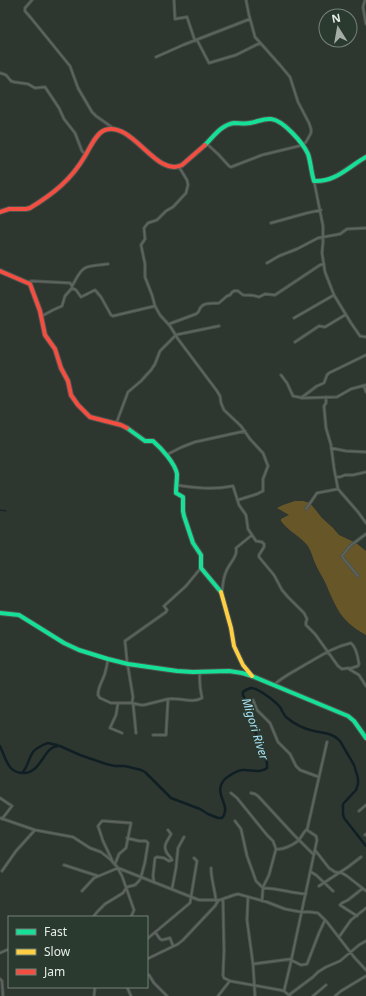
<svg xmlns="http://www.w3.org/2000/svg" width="366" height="996" font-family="'Noto Sans',sans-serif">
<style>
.forest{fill:#675728}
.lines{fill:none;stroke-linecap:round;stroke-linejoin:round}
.stream{stroke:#0f1f24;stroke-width:1}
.river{stroke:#0f1f24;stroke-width:2.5}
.street-casing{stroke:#4c544e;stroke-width:3.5}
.fast-casing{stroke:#4c544e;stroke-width:6}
.slow-casing{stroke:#4c544e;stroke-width:6}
.jam-casing{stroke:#4c544e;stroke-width:6}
.street{stroke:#5f6560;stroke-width:1.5}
.fast{stroke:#16e098;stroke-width:4}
.slow{stroke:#ffcf43;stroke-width:4}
.jam{stroke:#f24e42;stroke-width:4}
.labels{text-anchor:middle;stroke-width:3;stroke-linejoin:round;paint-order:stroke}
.water-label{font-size:12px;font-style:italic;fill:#abe1f6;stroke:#2a3a2f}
</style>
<rect width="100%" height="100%" fill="#2e3630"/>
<!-- forest -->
<path class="forest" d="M295,501H303L310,503L322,518L333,528L339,535L356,543L366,551V635C340,621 336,607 325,582C322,576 318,570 315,563C313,558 311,551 308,546C300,536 288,531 281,521V519L289,515L277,508L283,505Z"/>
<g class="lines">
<!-- stream -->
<path class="stream" d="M0,510L6,511"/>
<!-- river -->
<path class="river" d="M0,746C6,759 8,774 25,773C43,771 44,744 60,746L80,755L106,764L115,766H125L141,770L145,772L171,798L200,809L208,814L218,818H222C233,805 211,794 225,779C230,775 236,771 242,770C250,769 260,774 267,768V763L263,751L251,721L248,705L243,695V692C245,690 248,689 251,688C258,688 275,701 280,707C282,710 283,714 286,717C294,724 305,729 314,731C324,733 333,733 340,741L354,765L358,778V784L356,790L343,804V814L344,818L366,846
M22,773C28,767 28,759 33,752C35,749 44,744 48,743L57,745"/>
<!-- street casing -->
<g class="street-casing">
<path id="street" d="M32,0L25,8V11L31,18L70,66L78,88L92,112L96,116L113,128
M174,0L175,19L187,17L195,41
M365,0L363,7L366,24
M197,40L209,63L236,55L260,43
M156,57L183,45L250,19
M0,73L6,75L11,81L14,82L28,84L35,88L45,87L59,108L64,119L75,133L82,151L85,154
M206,143L218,154L229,166L231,167L262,155L303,145L306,142L311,133V129L309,123L298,102L290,77L280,65L255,37L249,15L246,0
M314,181L323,226V242L322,253L325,272L334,295L351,323L360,336L366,337
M271,223L307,213L321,210
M267,263L279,256L297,249L318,238L340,234L347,229L366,228
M28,282L32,281L70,283L72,286V288L76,290L81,297L95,290L101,297L111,315L113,316L155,306L160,315L170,326L178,339L217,391L220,396L221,403L224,410L241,426L250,439L263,453L268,466L263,479V491L257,494L238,500
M72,286C76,280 79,271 85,268C90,265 102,265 108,264
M155,306L152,295L145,277V264L141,245L145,239L144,228L148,223L157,220L166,211L173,207L186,193L188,185L187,180L179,167
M42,316L53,310L62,306L65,296L72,288
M294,318L334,295
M169,324L196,314C201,311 198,309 202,306C206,302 214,304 219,303L227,296L230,295C232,292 233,290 238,291L243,295C248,295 255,295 259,297L265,294L275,295L320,265L324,264
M175,335L219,326
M295,342L319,326L325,327L345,315
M281,375L287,383L293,396L303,398L337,397L351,389L366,385
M364,386L366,392
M326,397V403L324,406L326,428L331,445L334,468L338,489
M301,398L317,386L324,383L327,375L329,373L366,355
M116,424L128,392L141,381L151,370L155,364L160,351L175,336
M331,448L346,451L366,452
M166,455L182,447L195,442L245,431
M336,477H340L345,475H353L366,472
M176,485C197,488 212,490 233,486L239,505L246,515L248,529L256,541L262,542L264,544V547L259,555V557L274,575L282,590L288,597L304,613L307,619L306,622V625L315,634L338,666L342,669L349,668
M306,509L317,493L338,489L358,512L366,523
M358,576L343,558L342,556L350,546L366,534
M222,592C223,585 223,578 226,572C229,563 238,557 236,548L252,535
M108,659C107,665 106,671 104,676C101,684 98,687 98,695L100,698L111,703H132L141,705H144L168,699
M274,685C282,677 293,672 303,666C319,657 333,647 351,643C356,647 358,657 359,664L358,666L349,669L359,675L366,686
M253,700L257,710L270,723L278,742L290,754L296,766L300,770L319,777
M118,703L116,715L110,728L122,733
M132,703L133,697L127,661L125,641L166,612L167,610L164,606L186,586L200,569
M133,703L136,733
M153,735H166L168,699C179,697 192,704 202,698C200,689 199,681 200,672
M231,793L237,798L267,835L273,841L276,849
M251,793L255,794L258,796L294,835L314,855
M0,798L12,806L2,819
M359,811L366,805
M0,818L35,830L73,837L90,848L101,852L111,860L118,868L199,900H220L234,895L238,894L267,902L285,909L301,912H310L318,913L327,922L354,957L366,970
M235,821L241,829L247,856L256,881L263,888C277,888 291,893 306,894
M365,835L366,834
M315,850L329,868L335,872L342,873L347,876L366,891
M112,860L103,841L98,826L102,821H104L131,823L126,848L119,854L115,864
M64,865L98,876
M117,867L122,876L134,910L131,917
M211,868C211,879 215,890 216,901
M2,871L16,851L35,830
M311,872L316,875L333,891
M154,882L153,876L155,858L157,857L164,858L169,861L172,860C170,855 167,855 166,851C163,845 168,840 171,834L168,830
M319,886L348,867L361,857
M172,889L176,868L178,848L184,837
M82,891L94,878L118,868
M248,897L247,920L253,964L255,996
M223,900L224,951L223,975L224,978L230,981L280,990L284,991L290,996
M262,901L263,887L269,875L276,849C284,850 291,846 298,841C301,838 303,833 306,830
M357,916L340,905L342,903L348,900L362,889
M93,917L98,911L105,904L123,893L127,887L135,885L139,881L141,877L145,862L148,843L146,841H139L127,838
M155,932L160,939L162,940L170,938L173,946
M339,937L351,920L366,908
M147,939L190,903L197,861L194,858
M0,953L9,949
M147,959L178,944L183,940L215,906L218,901
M291,960L301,965L307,964L319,933L325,920
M253,964L291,959
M147,975H149L154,983L167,996
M0,979L2,981L3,996
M127,987L131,996
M284,991L290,966L317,840L316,836L307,830L327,742
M289,995L313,977L318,972L326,967L340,961L359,945L366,941
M94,996L95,987
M218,996L229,982
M313,996L326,985
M335,996L341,991L366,976"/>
</g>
<!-- fast casing -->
<g class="fast-casing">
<path id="fast" d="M205,145C214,136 221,125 234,123C239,123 245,124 250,123C257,122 264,118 271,119C283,120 303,143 308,154C311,163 311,172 314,181C336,182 348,167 366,157
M127,428L145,441H153C161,448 175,463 177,474C177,480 176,487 176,493L183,497V511L184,516L193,543L201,555V568L221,592
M0,613L19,615L64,643L79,650L108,659L128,664L177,671L193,672L229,671L242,673L252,676L348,716L354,721L366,738"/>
</g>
<!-- slow casing -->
<g class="slow-casing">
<path id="slow" d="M221,592L231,628L234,646L243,665L252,676"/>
</g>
<!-- jam casing -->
<g class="jam-casing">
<path id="jam" d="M0,212L9,209H26L30,208C53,194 71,180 85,156C90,148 96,133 105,130C133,121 156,178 182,165L205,145
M0,271L30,284L40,311L45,335L55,349L61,368L68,381L71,395L78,405L90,417L121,425L127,428"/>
</g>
<!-- street -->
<use href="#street" class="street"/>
<!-- fast -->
<use href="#fast" class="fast"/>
<!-- slow -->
<use href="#slow" class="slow"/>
<!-- jam -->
<use href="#jam" class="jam"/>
</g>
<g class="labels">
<!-- water labels -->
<g class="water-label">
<text transform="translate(255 729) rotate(73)" y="4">Migori River</text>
</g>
</g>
<!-- legend -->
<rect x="8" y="916" width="140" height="72" fill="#2a3a2f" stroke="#748279"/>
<rect x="16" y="929" width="20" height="6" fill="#16e098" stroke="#748279"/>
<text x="44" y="936" font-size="12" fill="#e4eee7">Fast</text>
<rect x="16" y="949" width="20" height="6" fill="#ffcf43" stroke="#748279"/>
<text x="44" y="956" font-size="12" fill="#e4eee7">Slow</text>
<rect x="16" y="969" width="20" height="6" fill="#f24e42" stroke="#748279"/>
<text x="44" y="976" font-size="12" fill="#e4eee7">Jam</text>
<!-- north arrow -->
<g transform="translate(338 28) rotate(349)"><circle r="19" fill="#2a3a2f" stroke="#748279"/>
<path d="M0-3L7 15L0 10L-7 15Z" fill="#a4aea7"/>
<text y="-6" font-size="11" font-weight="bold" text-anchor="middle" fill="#e4eee7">N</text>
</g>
</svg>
